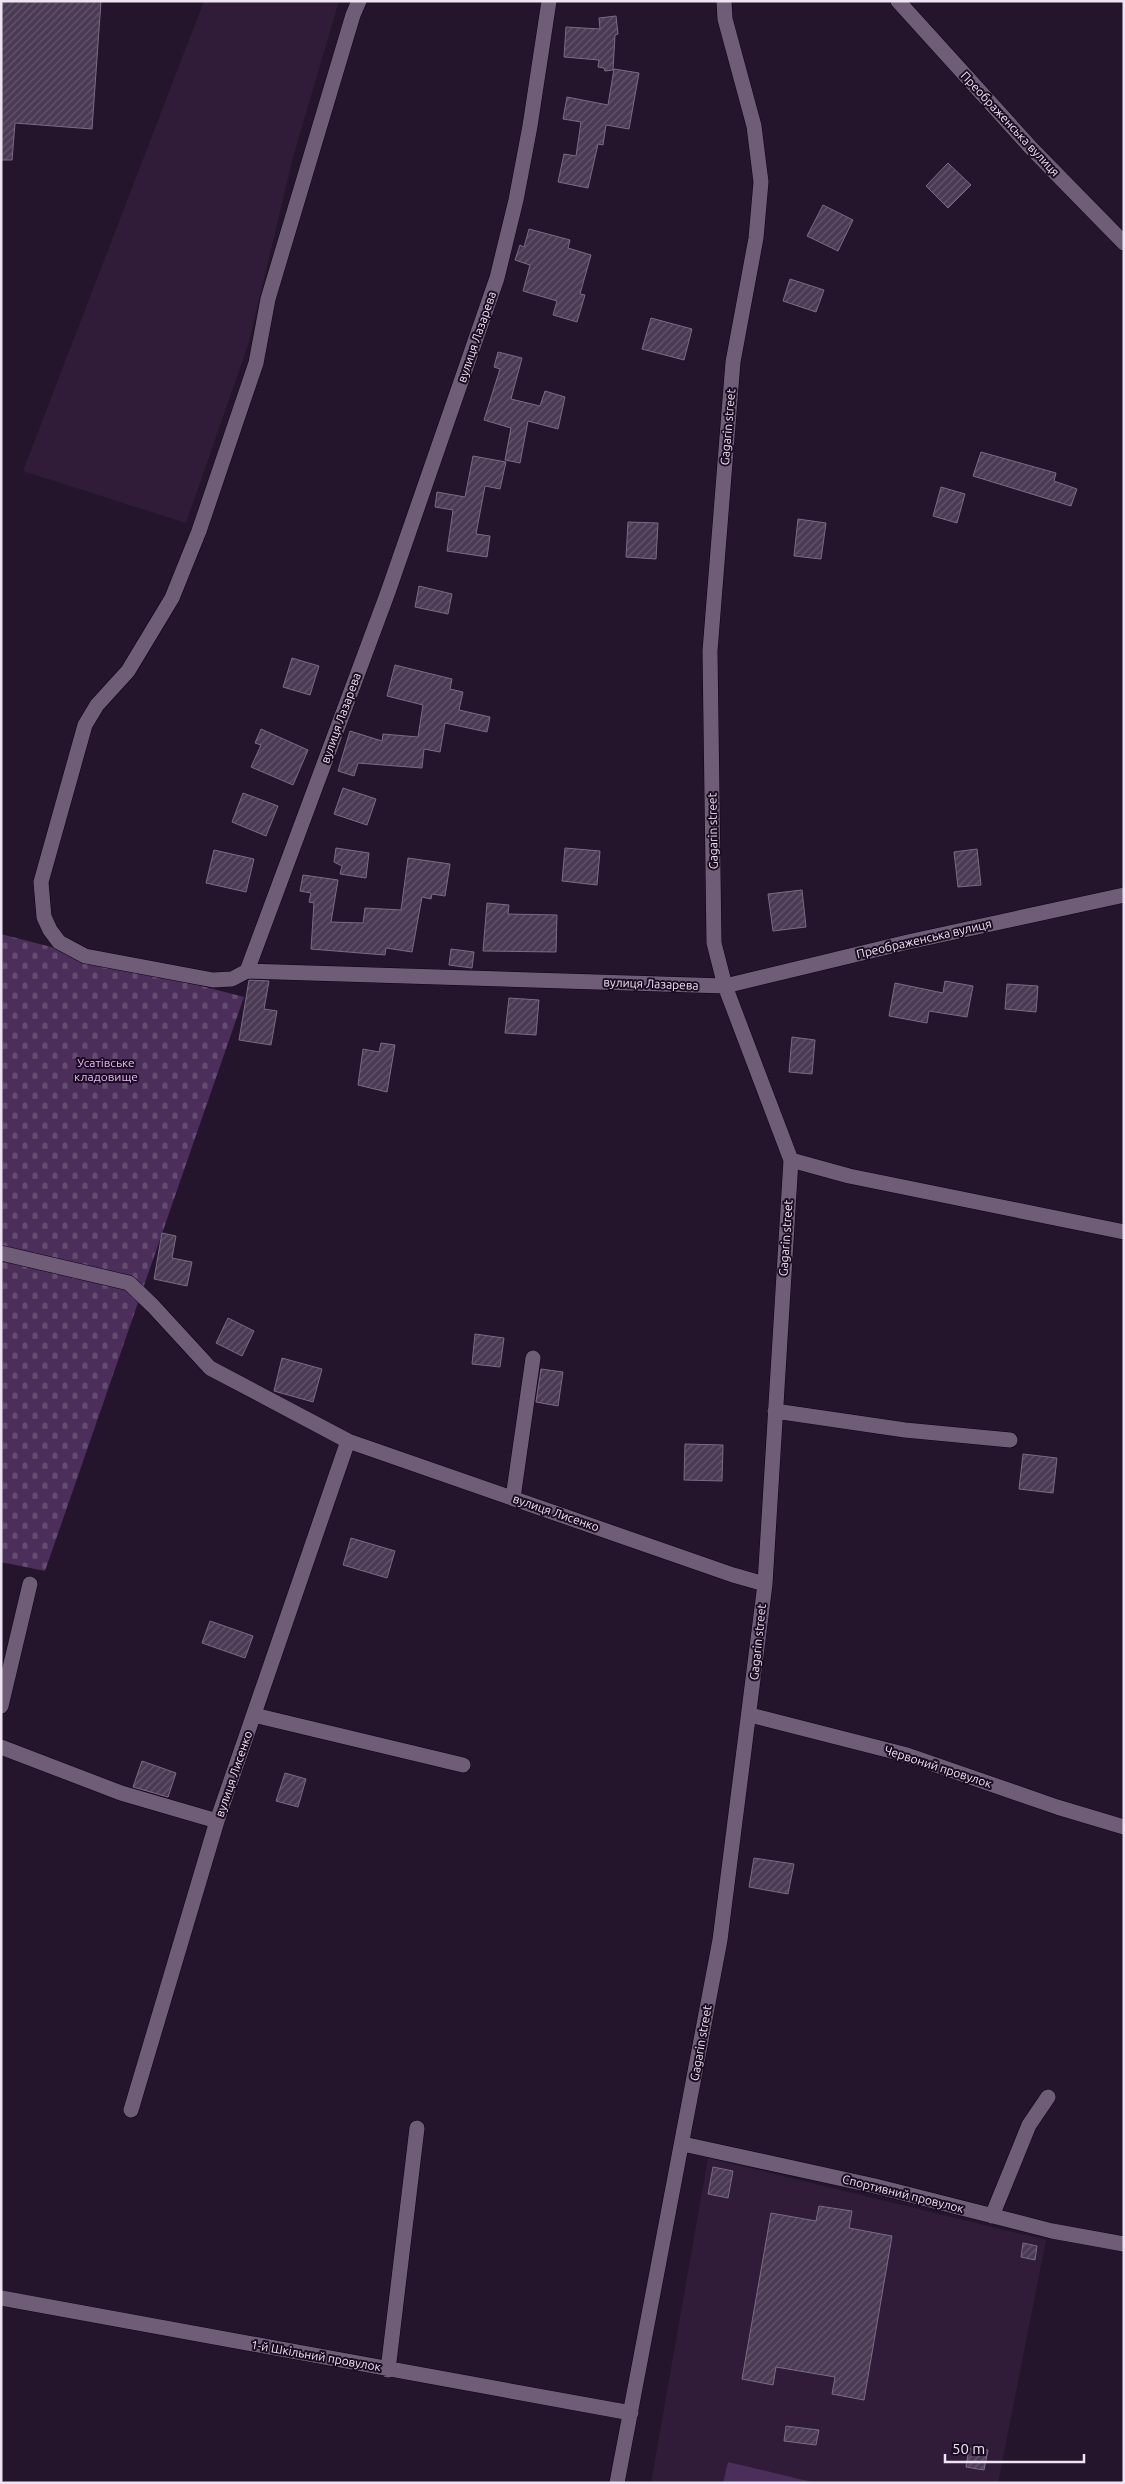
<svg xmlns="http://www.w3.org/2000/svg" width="1125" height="2484" font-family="Ubuntu,sans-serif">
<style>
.built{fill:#301c39}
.cemetery{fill:url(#cemetery-stones)}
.green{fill:#4b2e59}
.building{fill:url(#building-hatch);stroke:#7c6a86}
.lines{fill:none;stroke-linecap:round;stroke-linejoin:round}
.minor-casing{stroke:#0d0214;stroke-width:16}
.minor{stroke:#6f5d78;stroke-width:15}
.labels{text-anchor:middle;stroke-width:4;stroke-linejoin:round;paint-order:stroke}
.street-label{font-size:12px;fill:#efe4f4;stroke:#1b0c22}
.park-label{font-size:12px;fill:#e3baf8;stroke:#1b0c22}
</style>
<defs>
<pattern id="cemetery-stones" width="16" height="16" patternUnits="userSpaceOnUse" patternTransform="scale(1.25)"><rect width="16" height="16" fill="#4b2e59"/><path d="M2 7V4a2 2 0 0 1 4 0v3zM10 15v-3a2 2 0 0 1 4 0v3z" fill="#654c71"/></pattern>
<pattern id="building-hatch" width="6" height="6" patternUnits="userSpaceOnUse" patternTransform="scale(1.25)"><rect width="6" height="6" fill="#4b3a54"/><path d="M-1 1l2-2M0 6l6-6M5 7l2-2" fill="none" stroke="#65566d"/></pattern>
</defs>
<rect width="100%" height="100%" fill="#24152c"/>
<!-- built -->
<path class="built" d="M204,1H339L293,157L249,342L186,523L23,471Z
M708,2158L1046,2240L998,2483H651Z"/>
<!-- cemetery -->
<path class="cemetery" d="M1,934L244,997L45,1571L1,1562Z"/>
<!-- green -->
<path class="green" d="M728,2462L816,2483H723Z"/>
<!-- building -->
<path class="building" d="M1,1H101L92,129L15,123L12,160H1Z
M616,16L618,34L615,35L613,70L605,71L604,68L598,67L599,60L564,57L566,27L600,29L599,18Z
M614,69L639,73L629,129L606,125L603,145L598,144L588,188L558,182L564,154L576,156L581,122L563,119L567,97L608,105Z
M948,163L971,185L948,208L926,186Z
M823,205L853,220L838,251L807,236Z
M529,229L570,240L568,248L591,255L580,294L585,295L577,322L553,315L557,301L523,291L530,265L515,260L520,245L524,247Z
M790,279L824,290L816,312L783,301Z
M651,318L692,329L684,360L642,349Z
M498,352L522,358L511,399L540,406L545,391L565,397L558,429L528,421L520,463L505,460L511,428L484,420L500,369L494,367Z
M981,452L1056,473L1054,481L1077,489L1071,506L973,476Z
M473,456L506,462L500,489L485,486L476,534L490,536L487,557L447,551L453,510L435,507L437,492L465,497Z
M941,487L965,494L957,523L933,516Z
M798,519L826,523L821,559L794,556Z
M628,522L658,523L656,559L626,557Z
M419,586L452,594L448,614L415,607Z
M292,658L319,666L310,695L283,687Z
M395,665L452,679L450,689L463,692L459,710L490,717L487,732L445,723L440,752L424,749L422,768L358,763L354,776L338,771L350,731L382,741L383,734L418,737L423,705L387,696Z
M261,729L308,750L293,785L251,767L261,745L255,743Z
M343,788L376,799L367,825L334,814Z
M243,793L278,806L266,836L232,822Z
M336,848L369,853L366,878L340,874L342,866L334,862Z
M565,848L600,851L597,885L562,881Z
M977,849L981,885L958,887L954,852Z
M214,850L254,859L246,892L206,883Z
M408,858L450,864L445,896L432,894L431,899L422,897L412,952L386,948L385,955L311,949L314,903L309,902L311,893L300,891L303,875L338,880L331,922L363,923L365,908L401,910Z
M802,890L806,927L773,931L768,894Z
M487,903L509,905L508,914L557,915L556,952L483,951Z
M451,949L474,952L472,968L449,965Z
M249,980L269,981L264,1009L277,1011L271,1045L239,1040Z
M945,981L973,986L967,1017L929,1011L927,1023L889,1016L895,983L943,993Z
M1007,984L1038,986L1036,1012L1005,1009Z
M509,998L539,1000L536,1035L505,1033Z
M792,1037L815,1040L812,1074L789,1072Z
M381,1043L395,1045L387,1092L358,1085L363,1049L379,1052Z
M162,1233L176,1236L172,1258L192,1262L187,1286L154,1279Z
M228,1318L254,1331L242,1356L216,1343Z
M475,1334L504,1338L500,1367L472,1364Z
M282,1358L322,1369L313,1402L274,1391Z
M541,1369L563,1372L558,1406L536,1402Z
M685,1444L723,1445L722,1481L684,1480Z
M1023,1454L1057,1458L1053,1493L1019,1489Z
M351,1538L395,1551L387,1578L343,1565Z
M210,1621L253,1636L245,1658L202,1643Z
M142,1761L176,1773L168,1797L133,1787Z
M285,1773L306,1779L298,1807L276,1801Z
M754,1858L794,1864L788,1894L749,1887Z
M713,2167L733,2171L728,2198L708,2194Z
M819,2206L852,2211L849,2228L892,2236L864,2400L832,2394L835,2377L776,2367L773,2385L742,2379L771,2213L816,2221Z
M1023,2243L1037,2246L1035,2260L1021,2257Z
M786,2426L819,2430L816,2445L784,2441Z
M969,2448L988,2450L984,2470L966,2467Z"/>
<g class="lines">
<!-- minor casing -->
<g class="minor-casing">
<path id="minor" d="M549,1L530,126L516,200L497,278L388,592L247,971L725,986L908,942L1124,895
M898,1L1032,149L1124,243
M247,971L232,979L213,980L85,956L59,942L50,930L44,917L41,882L85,725L97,705L128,671L172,598L199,531L256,363L268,299L353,15L359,1
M791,1160L849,1176L1124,1232
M1,1253L129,1283L153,1306L210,1368L348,1441L733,1575L765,1584
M775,1411L905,1430L1010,1440
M513,1498L533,1358
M1,1706L30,1584
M254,1715L463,1765
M750,1715L907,1755L1057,1807L1124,1827
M1,1747L121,1793L217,1821
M131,2110L217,1821L348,1441
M683,2144L875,2186L1052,2231L1124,2244
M992,2216L1029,2125L1048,2097
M1,2298L631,2413
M388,2370L417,2128
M617,2483L720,1940L765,1584L791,1160L725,986L714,943L710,651L733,362L756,238L761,182L754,126L725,19L724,1"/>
</g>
<!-- minor -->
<use href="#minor" class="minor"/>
</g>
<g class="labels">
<!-- street labels -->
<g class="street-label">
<text transform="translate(1010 124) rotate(47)" y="4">Преображенська вулиця</text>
<text transform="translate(477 337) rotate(-71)" y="4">вулиця Лазарева</text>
<text transform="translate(728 427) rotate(-85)" y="4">Gagarin street</text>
<text transform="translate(341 718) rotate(-70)" y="4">вулиця Лазарева</text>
<text transform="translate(713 831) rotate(-91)" y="4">Gagarin street</text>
<text transform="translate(924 939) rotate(-13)" y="4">Преображенська вулиця</text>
<text transform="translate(651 984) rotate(2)" y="4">вулиця Лазарева</text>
<text transform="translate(786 1238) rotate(-86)" y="4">Gagarin street</text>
<text transform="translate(556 1513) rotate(19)" y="4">вулиця Лисенко</text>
<text transform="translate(758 1642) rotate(-84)" y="4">Gagarin street</text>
<text transform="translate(938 1767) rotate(18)" y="4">Червоний провулок</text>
<text transform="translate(234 1774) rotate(-71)" y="4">вулиця Лисенко</text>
<text transform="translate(701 2043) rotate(-80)" y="4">Gagarin street</text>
<text transform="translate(903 2194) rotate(14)" y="4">Спортивний провулок</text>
<text transform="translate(316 2356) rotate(10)" y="4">1-й Шкільний провулок</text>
</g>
<!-- park labels -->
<g class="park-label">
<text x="106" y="1067">Усатівське<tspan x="106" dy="14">кладовище</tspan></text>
</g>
</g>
<!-- border -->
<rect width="1125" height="2484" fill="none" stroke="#efe4f4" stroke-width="5"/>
<!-- scale -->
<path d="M945 2454v8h139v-8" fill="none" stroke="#efe4f4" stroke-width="2.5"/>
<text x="952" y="2454" font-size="15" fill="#efe4f4" stroke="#1b0c22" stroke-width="4" paint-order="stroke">50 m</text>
</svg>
